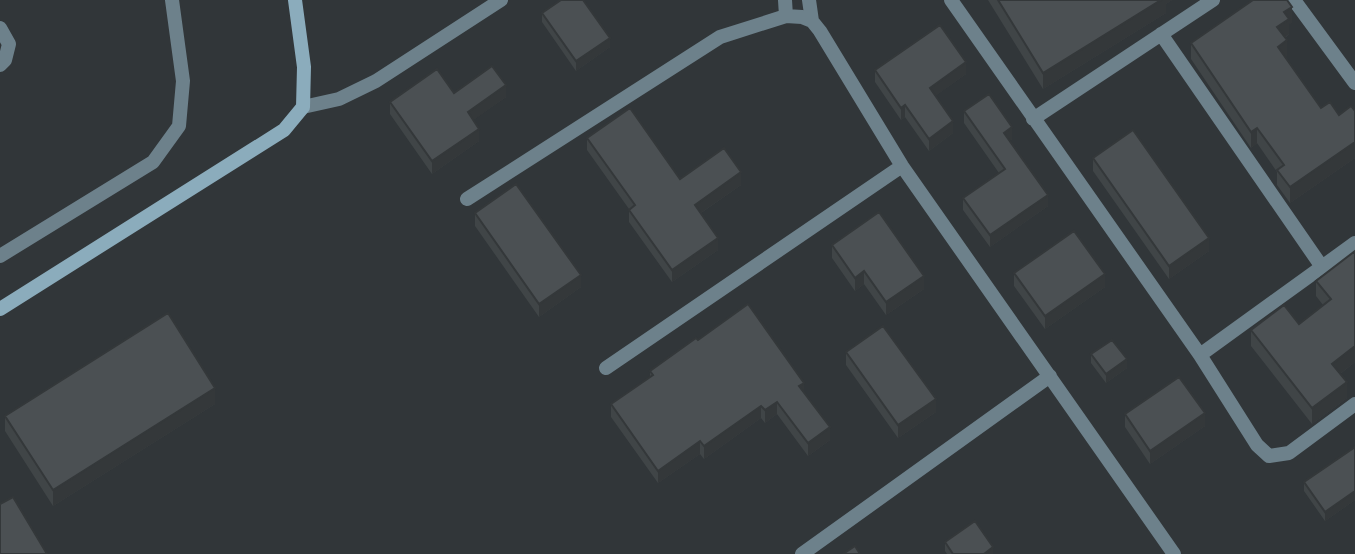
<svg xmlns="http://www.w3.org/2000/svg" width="1355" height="554" font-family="Mulish,sans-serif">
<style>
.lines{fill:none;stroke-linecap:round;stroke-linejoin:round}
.street{stroke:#6d818b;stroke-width:14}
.secondary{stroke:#8bacbc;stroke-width:14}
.wall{fill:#404547}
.shaded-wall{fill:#34383a}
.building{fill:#4b5053;stroke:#34383a;stroke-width:2}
</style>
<rect width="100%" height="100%" fill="#313639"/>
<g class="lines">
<!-- street -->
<path class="street" d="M785,0L786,16
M809,0L812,21
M951,0L1200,355L1257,445L1269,456L1289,453L1355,404
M1294,0L1355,83
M0,28L9,44L5,60L0,65
M1161,34L1322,267
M303,107L339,99L376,81L501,0
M1033,119L1213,0
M467,199L720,37L786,16L802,17L812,21L820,31L902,166L1174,554
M0,256L153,162L179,126L183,81L172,0
M1200,355L1355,243
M606,368L902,166
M802,554L1050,376"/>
<!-- secondary -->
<path class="secondary" d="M0,309L284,130L303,107L304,67L295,0"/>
</g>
<!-- wall -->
<path class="wall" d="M988,0H1172L1166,4V13L1043,89Z
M542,13L610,47L576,71L542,22Z
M1292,23L1289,24V34L1285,38L1287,56L1285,57L1321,108L1339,115L1355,111V158L1290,203L1277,185V172L1257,143L1251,148L1191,59V43Z
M875,70L966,74L935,96L953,133L929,151L905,117L901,120L875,82Z
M454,93L506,97L473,120L479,141L432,174L390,114V102Z
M964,111L1012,139L1009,141L1048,206L990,247L963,210V198L999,173L964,123Z
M587,138L680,179L741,185L701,213L718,250L672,282L629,222V209L587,150Z
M1093,158L1209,251L1169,279L1093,171Z
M475,213L581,287L539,317L475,226Z
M832,245L924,289L886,315L864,284L855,291L832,258Z
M1355,251V362L1340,374L1347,398L1312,424L1251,346V330L1299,324L1323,305L1316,296V281Z
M1014,273L1105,287L1045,329L1014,286Z
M698,340L804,393L830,440L808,456L777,414L765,423L761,418L704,459L700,454L658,483L611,417V404L650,377V371Z
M846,352L936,412L898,438L846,365Z
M1091,354L1127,368L1106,383L1091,363Z
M215,404L53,506L5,431V416Z
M1125,414L1205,426L1150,464L1125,427Z
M1355,447V500L1325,521L1304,491V482Z
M945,542L993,554H947L945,551Z"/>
<!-- shaded-wall -->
<path class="shaded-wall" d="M1161,0H1172L1166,4V13L1043,89V73Z
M1292,7V23L1289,24V34L1277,43V27L1284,12Z
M610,38V47L576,71V61Z
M1287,40V56L1278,62V47Z
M966,62V74L930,100V88Z
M506,85V97L468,124V112Z
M905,105V117L901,120V108Z
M953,121V133L929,151V139Z
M1012,127V139L1004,145V133Z
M1257,128V143L1251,148V132Z
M479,129V141L432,174V161Z
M1355,142V158L1290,203V187Z
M741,172V185L695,217V205Z
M1048,195V206L990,247V235Z
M718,238V250L672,282V270Z
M1209,238V251L1169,279V266Z
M864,271V284L855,291V278Z
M1105,274V287L1045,329V316Z
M581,275V287L539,317V304Z
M924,276V289L886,315V302Z
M1355,346V362L1332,380V364Z
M1127,359V368L1106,383V374Z
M1347,382V398L1312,424V408Z
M804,383V395L799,386Z
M215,388V404L53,506V490Z
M936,399V412L898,438V425Z
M777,402V414L765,423V410Z
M761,406V418L704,459V446Z
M1205,413V426L1150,464V451Z
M830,427V440L808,456V443Z
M700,441V454L658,483V471Z
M1355,491V500L1325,521V512Z
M993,547V554H984Z"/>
<!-- building -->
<path class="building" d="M561,0H583L610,38L576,61L542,13Z
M998,0H1161L1043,73Z
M1253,0H1287L1292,7L1284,12L1289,19L1277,27L1287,40L1278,47L1321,108L1330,102L1339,115L1351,106L1355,111V142L1290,187L1277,170L1284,165L1257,128L1251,132L1191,43Z
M940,25L966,62L930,88L953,121L929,139L905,105L901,108L875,70Z
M492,66L506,85L468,112L479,129L432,161L390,102L437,69L454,93Z
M989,94L1012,127L1004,133L1048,195L990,235L963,198L1005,169L964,111Z
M630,108L680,179L724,148L741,172L695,205L718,238L672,270L629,210L635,205L587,138Z
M1133,130L1209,238L1169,266L1093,158Z
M516,184L581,275L539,304L475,213Z
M879,212L924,276L886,302L864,271L855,278L832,245Z
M1074,231L1105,274L1045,316L1014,273Z
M1355,251V346L1332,364L1347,382L1312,408L1251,330L1284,305L1299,324L1331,299L1316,281Z
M748,304L804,383L799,386L830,427L808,443L777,402L765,410L761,406L704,446L700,441L658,471L611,404L653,375L650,371L696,338L698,340Z
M168,313L215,388L53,490L5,416Z
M883,326L936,399L898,425L846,352Z
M1112,340L1127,359L1106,374L1091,354Z
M1179,377L1205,413L1150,451L1125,414Z
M1355,447V491L1325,512L1304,482Z
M13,497L47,554H0V504Z
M975,521L993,547L984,554H953L945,542Z
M855,546L860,554H843Z"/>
</svg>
